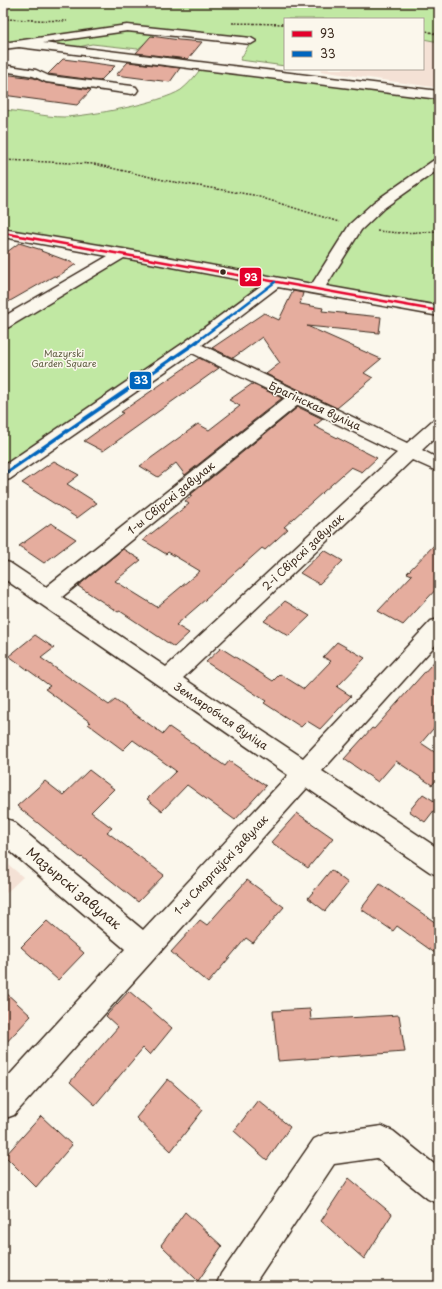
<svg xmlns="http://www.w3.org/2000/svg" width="442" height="1289" font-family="'Playpen Sans',sans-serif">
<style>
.built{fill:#f4e1d5}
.green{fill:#c1e8a3;stroke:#7e8960}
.building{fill:#e5ad9e;stroke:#3b2a1e}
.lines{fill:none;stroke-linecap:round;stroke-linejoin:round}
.minor-casing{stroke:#3b2a1e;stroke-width:3}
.path{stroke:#3b2a1e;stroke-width:1.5;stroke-dasharray:2 1.5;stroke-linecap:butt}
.minor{fill:#fbf7ec;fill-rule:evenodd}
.bus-1-casing{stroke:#fbf7ec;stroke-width:4.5}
.bus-2-far1-casing{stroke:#fbf7ec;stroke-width:4.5}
.bus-2-casing{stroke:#fbf7ec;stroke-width:6}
.bus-1{stroke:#e4002b;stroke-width:2.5}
.bus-2-far1{stroke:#0065bd;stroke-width:2.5}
.bus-2{stroke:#0065bd;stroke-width:3.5}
.bus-dot{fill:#3b2a1e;stroke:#fbf7ec;stroke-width:1.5}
.labels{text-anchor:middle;stroke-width:3;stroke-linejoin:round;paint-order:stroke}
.far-park-label{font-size:9px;fill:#5c5a3f;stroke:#fbf7ec}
.street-label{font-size:11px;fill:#3b2a1e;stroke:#fbf7ec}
.near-street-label{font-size:13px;fill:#3b2a1e;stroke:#fbf7ec}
.line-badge{stroke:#fbf7ec;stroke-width:1.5}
.badge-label{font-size:11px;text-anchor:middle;font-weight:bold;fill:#fff}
</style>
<rect width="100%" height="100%" fill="#fbf7ec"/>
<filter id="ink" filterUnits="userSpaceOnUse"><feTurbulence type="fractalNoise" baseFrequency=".025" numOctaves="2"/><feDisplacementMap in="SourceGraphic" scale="8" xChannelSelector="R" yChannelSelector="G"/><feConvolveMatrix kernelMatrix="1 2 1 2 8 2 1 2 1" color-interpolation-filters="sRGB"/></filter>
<g filter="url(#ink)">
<!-- built -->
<path class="built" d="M423,40L439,42V88L320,71L321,69H423Z
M3,860L23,877L3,896Z"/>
<!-- green -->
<path class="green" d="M3,3H439V42L423,39V19H285V66L240,60L251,41L158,32L138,49L92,44L65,50L21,44L3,46Z
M202,67L439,100V310L3,231V110C23,111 44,117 64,117C89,116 161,103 181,90C189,84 196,75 202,67Z
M123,253L275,282L3,475V324Z"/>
<!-- building -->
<path class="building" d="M151,36L179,40L202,42L188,59L136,53Z
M63,59L79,61L115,66L100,81L48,74Z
M128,62L180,68L170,82L116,75Z
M3,74L34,78L46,83L91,90L77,105L3,95Z
M19,243L42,250L41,251L76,264L57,277L54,276L3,305V255Z
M293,291L303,293L300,304L323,308L322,311L381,317L379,333L307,326L381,359L364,373L373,378L337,408L266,374L280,363L262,337L233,358L212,348L264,313L279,320Z
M199,358L219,368L103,451L84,441L123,413L121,412Z
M252,384L282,398L185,475L176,463L158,477L140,466L198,424L209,430L240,406L229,400Z
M298,407L323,419L314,426L377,458L362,472L351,467L284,527L288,529L265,550L262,548L205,599H206L176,625L189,633L174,647L120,611L118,612L78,586L123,549L141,560L115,581L157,607L200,571L168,552L166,554L143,540L189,504L185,501L192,496L190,495Z
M54,461L79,475L67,484L97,503L77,518L22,483Z
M51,523L76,539L44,563L19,546Z
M439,540V586L403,625L378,611L412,575L407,573Z
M324,550L343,561L319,584L300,573Z
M285,601L310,616L289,636L264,621Z
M35,635L54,648L41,658L109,705L115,700L163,734L169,727L225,766L229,761L266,786L235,820L187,785L162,811L147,799L176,771L133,740L123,750L88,724L90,722L45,689L50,686L9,656Z
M337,642L365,658L337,687L351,696L320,729L307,721L301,727L264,703L266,701L206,662L221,648L273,681L280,674L304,689L331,661L323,657Z
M439,656V722L421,743L439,755V777L432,785L396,761L378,782L344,759L372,728L374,729Z
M89,770L114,789L91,812L112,828L107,832L164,875L138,902L82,857L81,858L17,806L45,781L63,795Z
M423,794L439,804L425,822L409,811Z
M297,813L333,838L308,868L271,842Z
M331,870L348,883L325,911L308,898Z
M247,880L284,907L253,943L246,938L208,983L171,952L200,920L207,925Z
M380,884L439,925V956L397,926L393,931L361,909Z
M47,921L84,953L58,980L21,947Z
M3,990L31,1016L3,1046Z
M129,991L172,1028L150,1055L143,1048L95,1105L70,1082L118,1027L106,1016Z
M310,1009L311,1020L399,1015L405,1052L278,1061L273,1011Z
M168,1079L203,1110L171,1151L136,1118Z
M258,1100L290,1127L267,1160L234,1131Z
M41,1116L72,1145L36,1187L5,1156Z
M349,1178L392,1214L364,1259L321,1221Z
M185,1212L222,1246L198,1281L161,1245Z"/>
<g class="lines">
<!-- minor casing -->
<g class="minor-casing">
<path id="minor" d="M127,25L251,38L256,41L251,44L127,31L43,43L439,91V99L19,47L3,49V43Z
M3,65L36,70L49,76L132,86L136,87L138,90L136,93L132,94L46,82L33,76L3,71Z
M439,159V169L384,208L361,230L326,286L439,306V316L278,287L202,345L407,443L433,420L439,418V434L422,450L439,459V472L412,460L183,678L303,758L431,621L439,619V641L322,771L439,849V876L430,872L307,788L14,1115L3,1119V1082L125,949L3,845V818L12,821L143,930L288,775L3,578V561L10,563L46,587L285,398L192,353L10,479L3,481V466L185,342L263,284L124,258L9,327L3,329V317L108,256L3,237V229L123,249L312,284L350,224L374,202L434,160ZM298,405L397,453L166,667L62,597Z
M382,1126L393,1131L439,1168V1204L428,1199L377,1158L334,1164L253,1286H216L221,1274L314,1139L325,1134Z"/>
</g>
<!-- path -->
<path class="path" d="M3,19L67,21
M232,23L285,24
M423,30L439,35
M3,160L94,164L168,181L253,195L339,222
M377,231L400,233L439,231"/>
<!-- minor -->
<use href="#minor" class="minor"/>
<!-- bus-1 casing -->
<g class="bus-1-casing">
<path id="bus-1" d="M3,233L439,311"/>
</g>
<!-- bus-2-far1 casing -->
<g class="bus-2-far1-casing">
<path id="bus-2-far1" d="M196,342L275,282"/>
</g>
<!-- bus-2 casing -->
<g class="bus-2-casing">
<path id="bus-2" d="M3,475L198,341"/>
</g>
<!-- bus-1 -->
<use href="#bus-1" class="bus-1"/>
<!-- bus-2-far1 -->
<use href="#bus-2-far1" class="bus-2-far1"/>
<!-- bus-2 -->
<use href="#bus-2" class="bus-2"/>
</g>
</g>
<!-- markers -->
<circle class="bus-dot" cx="223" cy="272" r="3.5"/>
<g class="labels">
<!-- far-park labels -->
<g class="far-park-label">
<text x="64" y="357">Mazyrski<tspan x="64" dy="10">Garden Square</tspan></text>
</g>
<!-- street labels -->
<g class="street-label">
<text transform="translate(315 406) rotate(25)" y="4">Брагінская вуліца</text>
<text transform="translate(171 498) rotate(-39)" y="4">1-ы Свірскі завулак</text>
<text transform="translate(303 552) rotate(-43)" y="4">2-і Свірскі завулак</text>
<text transform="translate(221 716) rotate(34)" y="4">Земляробчая вуліца</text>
<text transform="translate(221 865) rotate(-47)" y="4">1-ы Сморгаўскі завулак</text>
</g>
<!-- near-street labels -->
<g class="near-street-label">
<text transform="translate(74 888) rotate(40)" y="5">Мазырскі завулак</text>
</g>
</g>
<g class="line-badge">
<rect x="239" y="267" width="23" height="20" rx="4" fill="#e4002b"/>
<rect x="129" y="371" width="23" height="19" rx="4" fill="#0065bd"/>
</g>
<g class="badge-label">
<text x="251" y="281">93</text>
<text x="141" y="384">33</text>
</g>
<!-- margin -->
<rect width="442" height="1289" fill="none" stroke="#fbf7ec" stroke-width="16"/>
<rect x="8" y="8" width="426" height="1273" fill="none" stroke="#3b2a1e" stroke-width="1.5" filter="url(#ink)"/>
<!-- legend -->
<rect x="284" y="18" width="140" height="52" fill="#fbf7ec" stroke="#aea59a"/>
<rect x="292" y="31" width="20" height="6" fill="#e4002b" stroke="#aea59a"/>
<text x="320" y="38" font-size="12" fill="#3b2a1e">93</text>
<rect x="292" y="51" width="20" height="6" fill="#0065bd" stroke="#aea59a"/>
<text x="320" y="58" font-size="12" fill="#3b2a1e">33</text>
</svg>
